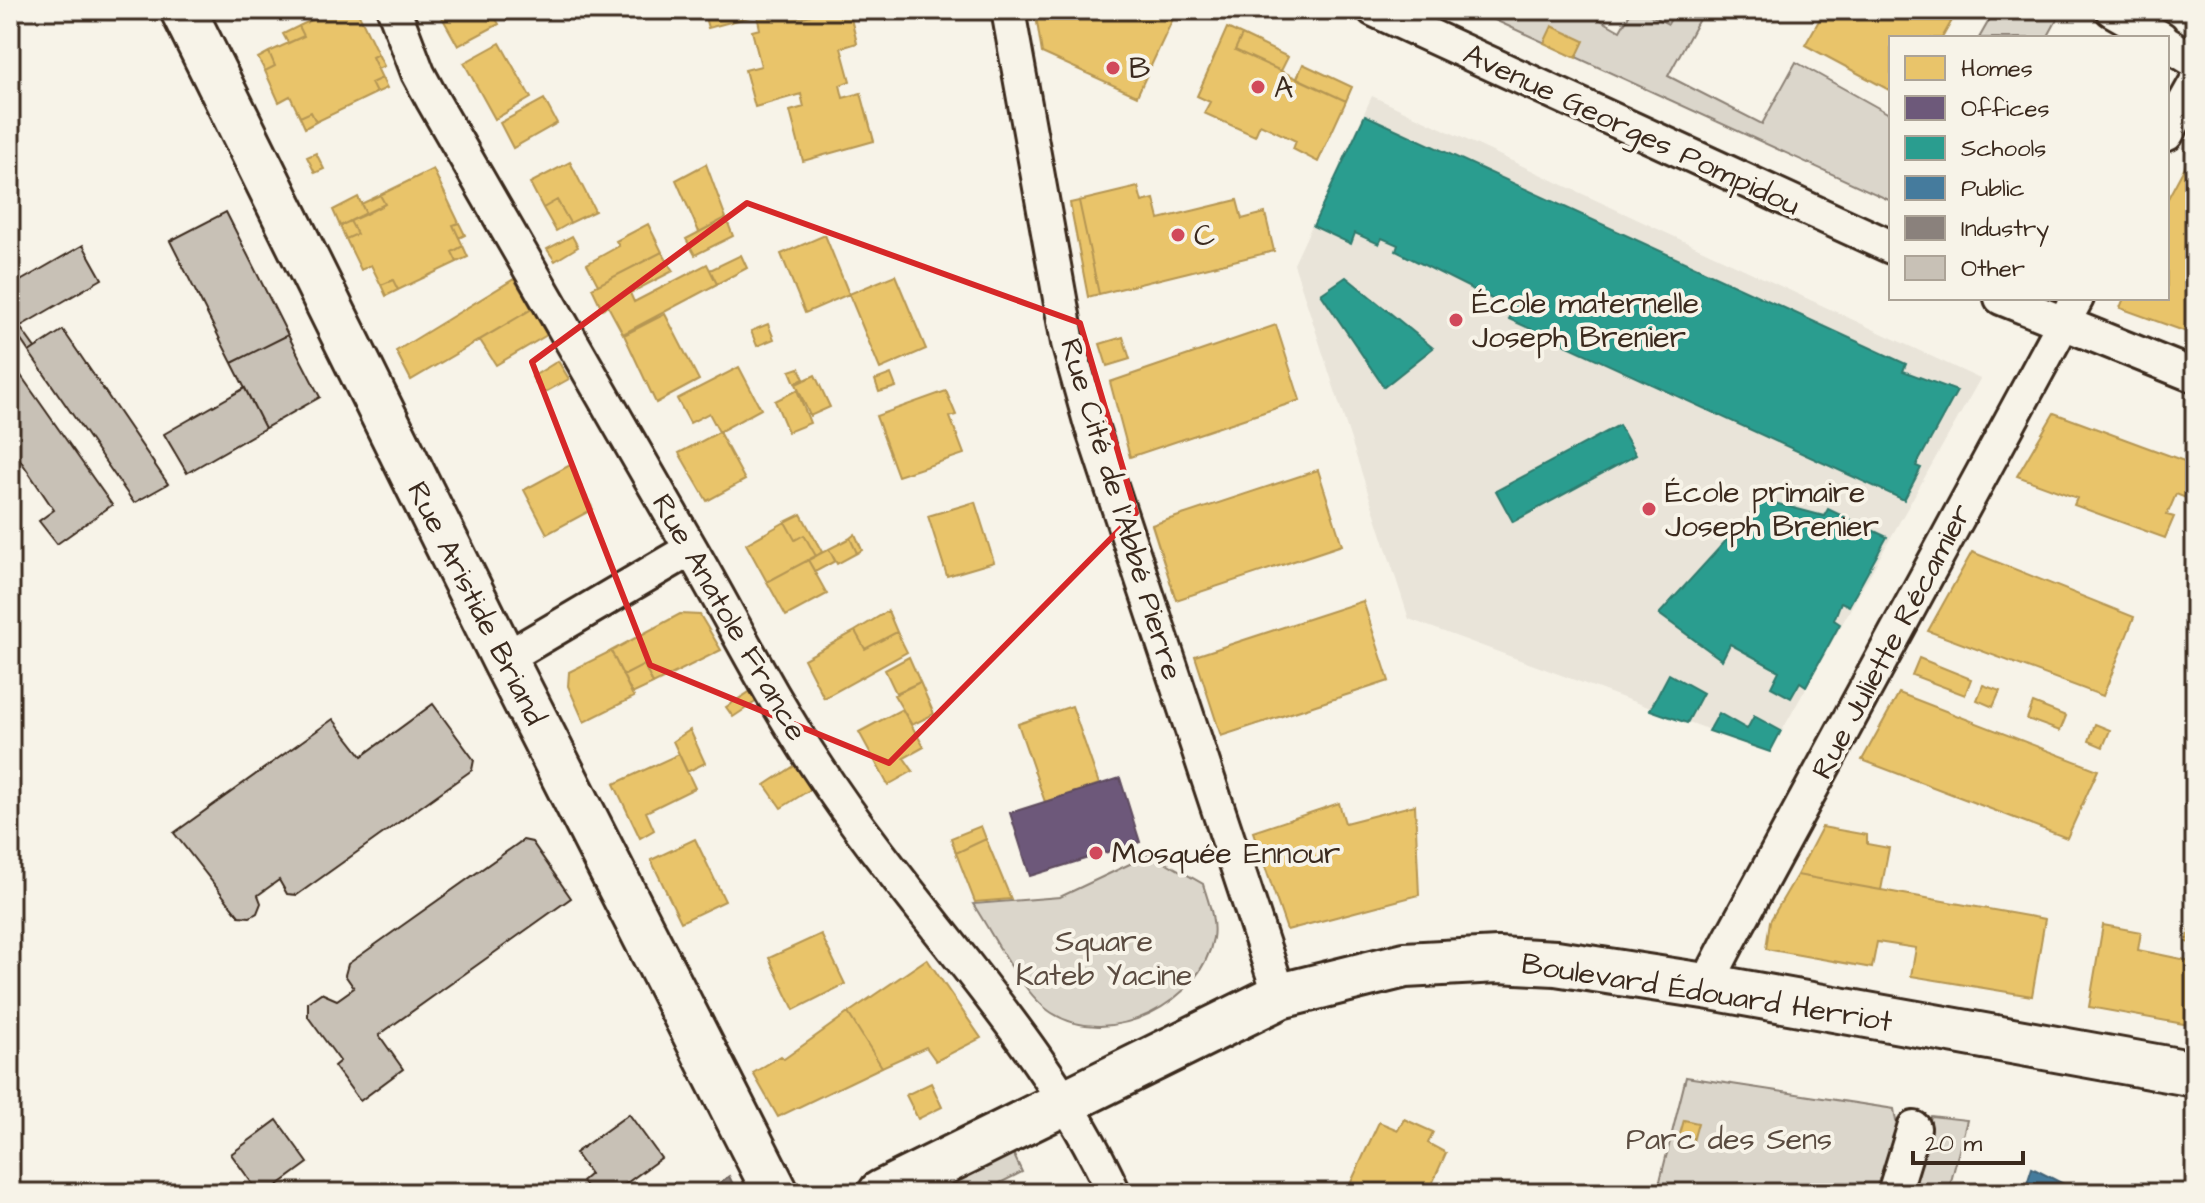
<svg xmlns="http://www.w3.org/2000/svg" width="2205" height="1203" font-family="'Architects Daughter',sans-serif">
<style>
.built{fill:#e9e4d9}
.green{fill:#dbd6cb;stroke:#8b8074;stroke-width:2}
.homes{fill:#e9c46a;stroke:#b59653;stroke-width:2}
.offices{fill:#6d597a;stroke:#5e4b5e;stroke-width:2}
.schools{fill:#2a9d8f;stroke:#2f7a6d;stroke-width:2}
.public{fill:#457b9d;stroke:#426377;stroke-width:2}
.industry{fill:#8a817c;stroke:#726760;stroke-width:2}
.building{fill:#c8c1b6;stroke:#3b2a1e;stroke-width:2}
.lines{fill:none;stroke-linecap:round;stroke-linejoin:round}
.street-casing{stroke:#3b2a1e;stroke-width:38}
.secondary-casing{stroke:#3b2a1e;stroke-width:50}
.primary-casing{stroke:#3b2a1e;stroke-width:50}
.street{stroke:#f7f3e8;stroke-width:32}
.secondary{stroke:#f7f3e8;stroke-width:44}
.primary{stroke:#f7f3e8;stroke-width:44}
.marked{fill:none;stroke:#d62828;stroke-width:6;stroke-linejoin:round}
.poi-dot{fill:#d1495b;stroke:#f7f3e8;stroke-width:3}
.labels{text-anchor:middle;stroke-width:8;stroke-linejoin:round;paint-order:stroke}
.poi-label{font-size:30px;fill:#3b2a1e;stroke:#f7f3e8;text-anchor:start}
.street-label{font-size:30px;fill:#3b2a1e;stroke:#f7f3e8}
.park-label{font-size:30px;fill:#5b4c41;stroke:#f7f3e8}
</style>
<rect width="100%" height="100%" fill="#f7f3e8"/>
<filter id="ink" filterUnits="userSpaceOnUse"><feTurbulence type="fractalNoise" baseFrequency=".0125" numOctaves="2"/><feDisplacementMap in="SourceGraphic" scale="16" xChannelSelector="R" yChannelSelector="G"/><feConvolveMatrix kernelMatrix="1 2 1 2 8 2 1 2 1" color-interpolation-filters="sRGB"/></filter>
<g filter="url(#ink)">
<!-- built -->
<path class="built" d="M1372,96L1980,379L1770,752L1409,619L1294,264Z"/>
<!-- green -->
<path class="green" d="M1473,10H1583L1620,31L1632,10H1641L1668,24L1676,10H1704L1668,76L1762,124L1796,62L1891,115V201Z
M1995,10H2048L2059,16L2047,38H1979Z
M1151,854L1203,884C1208,901 1216,920 1213,938C1202,1002 1110,1050 1052,1013C1022,994 993,934 973,904L1060,897Z
M1686,1077L1894,1109L1896,1121L1927,1131L1931,1116L1967,1120L1948,1193H1657Z
M1012,1151L1022,1172L980,1193H930Z"/>
<!-- homes -->
<path class="homes" d="M333,10H357L378,54L372,57L382,78L371,83L376,93L316,122L311,112L300,117L290,96L279,102L265,71L275,66L269,52L304,36L299,26Z
M438,10H491L499,24L458,46Z
M703,10H797L800,18L829,10H849L857,43L841,48L850,81L840,85L843,98L861,93L874,141L803,161L790,111L804,107L801,94L755,107L745,70L761,66L752,31L760,29L757,15L708,28Z
M1035,10H1177L1137,96L1042,53Z
M1825,10H1958L1942,38H1891V91L1805,45Z
M299,26L304,36L288,43L283,34Z
M1552,26L1584,41L1576,58L1544,43Z
M1227,28L1242,35L1235,50L1346,101L1318,162L1293,149L1296,141L1260,124L1255,136L1204,113L1210,102L1197,96Z
M1242,35L1288,57L1281,71L1235,50Z
M500,43L531,98L495,119L464,63Z
M269,52L275,66L265,71L258,58Z
M378,54L384,66L378,69L372,57Z
M1303,64L1352,87L1346,101L1297,78Z
M382,78L387,88L376,93L371,83Z
M544,99L557,123L513,148L500,123Z
M311,112L316,122L305,128L300,117Z
M2195,148V335L2120,308L2124,298H2167V200Z
M316,153L324,169L315,173L307,157Z
M570,162L595,211L570,223L557,200L543,208L530,183Z
M706,164L726,218L699,232L676,180Z
M433,169L459,223L453,225L463,246L452,252L457,262L398,290L393,280L381,285L371,265L361,270L346,239L357,234L350,221L385,204L380,195Z
M1138,187L1142,202L1154,199L1159,219L1237,200L1242,219L1265,213L1274,251L1099,294L1079,201Z
M380,195L385,204L366,214L361,204Z
M358,197L366,214L340,226L333,210Z
M557,200L570,223L556,231L543,208Z
M1079,201L1099,294L1088,297L1070,203Z
M726,218L733,236L695,255L686,239Z
M350,221L357,234L346,239L340,226Z
M459,223L465,235L459,238L453,225Z
M648,224L662,252L598,285L587,264L619,246L616,241Z
M825,235L849,294L805,313L781,254Z
M572,236L578,247L555,261L547,249Z
M463,246L468,257L457,262L452,252Z
M662,252L673,271L630,293L634,302L707,264L717,284L623,334L608,306L602,309L592,288Z
M741,255L747,268L717,284L710,270Z
M895,275L926,349L880,369L849,294Z
M514,279L532,309L411,380L396,351Z
M393,280L398,290L386,296L381,285Z
M532,309L547,335L496,365L480,340Z
M665,314L699,380L656,403L624,335Z
M768,324L774,339L757,346L751,331Z
M1276,325L1300,400L1130,457L1110,382Z
M1123,337L1130,359L1107,366L1100,344Z
M558,361L569,379L542,394L532,377Z
M739,367L761,409L719,432L709,413L690,423L677,399Z
M799,368L804,379L795,383L790,371Z
M891,374L896,387L879,392L875,380Z
M815,375L830,407L810,416L796,384Z
M797,390L810,423L788,432L775,401Z
M946,391L956,415L950,417L964,454L898,476L876,416Z
M2054,413L2195,465V476L2186,498L2176,494L2167,515L2174,517L2165,538L2074,505L2077,498L2017,476Z
M719,432L745,480L707,501L679,453Z
M570,465L593,509L547,534L524,490Z
M1318,470L1342,545L1176,600L1152,525Z
M975,502L994,562L947,576L928,516Z
M801,514L822,552L816,556L804,535L795,540L785,522Z
M785,522L795,540L804,535L816,556L767,582L746,544Z
M855,534L862,550L857,553L850,538Z
M850,538L857,553L837,564L829,549Z
M829,549L835,561L815,572L808,560Z
M1972,552L2134,617L2103,696L1928,631Z
M808,560L827,594L786,616L767,582Z
M1363,601L1389,681L1221,736L1195,656Z
M888,611L897,632L865,649L855,631Z
M680,614L700,615L721,650L653,684L644,665L623,676L611,651Z
M855,631L865,649L897,632L907,652L824,698L804,659Z
M611,651L634,697L584,722L568,686L569,672Z
M909,657L920,682L896,693L885,670Z
M1919,658L1971,679L1965,695L1912,675Z
M644,665L653,684L632,694L623,676Z
M920,682L934,714L912,725L894,695Z
M1983,685L2000,691L1993,707L1977,700Z
M751,691L757,701L733,717L726,707Z
M1899,693L2098,770L2067,838L1862,760Z
M2033,703L2066,716L2060,731L2027,719Z
M1072,706L1099,784L1045,802L1018,724Z
M902,709L924,747L904,758L913,771L888,785L859,732Z
M2095,724L2110,730L2103,747L2089,741Z
M690,730L705,763L687,772L673,741Z
M679,754L695,788L646,812L654,830L640,838L614,784Z
M796,765L811,789L781,808L765,785Z
M1339,803L1345,823L1415,805L1419,895L1287,930L1253,832Z
M981,826L986,839L956,853L951,838Z
M1822,827L1867,835V844L1889,848L1881,890L1797,875Z
M695,839L725,901L681,922L651,860Z
M986,839L1011,899L975,902L956,853Z
M1797,875L2045,919L2032,996L1911,976L1916,948L1877,942L1872,968L1766,949L1770,921Z
M2195,914V944L2186,942Z
M2103,925L2141,932L2138,950L2191,961L2195,951V1026L2089,1007Z
M821,934L845,984L794,1010L769,958Z
M927,959L981,1038L936,1061L926,1047L882,1067L848,1013Z
M848,1013L882,1067L778,1117L753,1073L781,1056L784,1059Z
M931,1083L942,1107L918,1119L906,1095Z
M1404,1119L1433,1132L1428,1143L1446,1153L1428,1193H1346L1379,1122L1398,1130Z
M1684,1120L1698,1123L1693,1141L1679,1138Z"/>
<!-- offices -->
<path class="offices" d="M1120,778L1140,842L1030,876L1010,813Z"/>
<!-- schools -->
<path class="schools" d="M1365,115L1906,364L1903,371L1957,391L1916,466L1921,468L1904,500L1509,319L1514,310L1396,251L1398,245L1382,238L1379,244L1355,233L1351,244L1313,226Z
M1346,277L1433,348L1384,387L1321,294Z
M1619,425L1636,455L1513,522L1496,491Z
M1763,500L1824,516L1828,509L1887,537L1849,606L1841,602L1834,620L1840,624L1806,686L1800,682L1791,698L1771,687L1779,671L1730,644L1722,660L1659,614Z
M1669,674L1703,693L1687,723L1650,710Z
M1719,713L1747,729L1754,716L1781,731L1770,752L1709,731Z"/>
<!-- public -->
<path class="public" d="M2032,1168L2081,1193H2024Z"/>
<!-- industry -->
<path class="industry" d="M729,1176L737,1193H706Z"/>
<!-- building -->
<path class="building" d="M226,212L288,335L232,363L170,241Z
M83,245L102,279L14,330L10,324V287Z
M20,327L35,348L29,352L14,330Z
M63,330L168,484L134,503L29,352Z
M288,335L320,397L265,428L232,363Z
M10,360L112,505L57,544L39,521L54,510L10,445Z
M245,388L265,428L187,473L164,434Z
M433,704L474,760L472,770L297,895L287,894L279,880L258,895L261,903L257,913L250,917L239,916L174,833L333,719L362,756Z
M523,840L532,842L571,898L379,1035L403,1069L360,1101L334,1066L340,1061L308,1017V1002L321,993L337,1000L354,988L345,975L348,964Z
M629,1114L661,1158L613,1193H590L582,1181L590,1174L575,1153Z
M277,1120L308,1163L267,1193H259L231,1154Z"/>
<g class="lines">
<!-- street casing -->
<g class="street-casing">
<path id="street" d="M394,10L418,73L432,99C518,249 605,399 691,549C733,622 771,698 818,768C911,911 1044,1037 1114,1193
M1008,10L1068,343L1090,422L1280,996
M1374,10L1891,247
M2112,10L2161,38
M2167,44L2195,61
M2167,134L2195,84
M2001,298L2195,376
M504,659L691,549
M1711,987L1715,968L1728,943L2077,298
M1894,1193L1914,1128"/>
</g>
<!-- secondary casing -->
<g class="secondary-casing">
<path id="secondary" d="M881,1193L1280,996L1405,965L1498,960L1556,963L1711,987L2195,1074"/>
</g>
<!-- primary casing -->
<g class="primary-casing">
<path id="primary" d="M183,10L504,659L776,1193"/>
</g>
<!-- street -->
<use href="#street" class="street"/>
<!-- secondary -->
<use href="#secondary" class="secondary"/>
<!-- primary -->
<use href="#primary" class="primary"/>
</g>
</g>
<!-- marked area -->
<path class="marked" d="M747,203L1080,323L1136,513L889,763L650,665L532,362Z"/>
<!-- markers -->
<g class="poi-dot">
<circle cx="1113" cy="68" r="8"/>
<circle cx="1258" cy="87" r="8"/>
<circle cx="1178" cy="235" r="8"/>
<circle cx="1456" cy="320" r="8"/>
<circle cx="1649" cy="509" r="8"/>
<circle cx="1096" cy="853" r="8"/>
</g>
<g class="labels">
<!-- poi labels -->
<g class="poi-label">
<text x="1129" y="78">B</text>
<text x="1274" y="97">A</text>
<text x="1194" y="245">C</text>
<text x="1472" y="313">École maternelle<tspan x="1472" dy="34">Joseph Brenier</tspan></text>
<text x="1665" y="502">École primaire<tspan x="1665" dy="34">Joseph Brenier</tspan></text>
<text x="1112" y="863">Mosquée Ennour</text>
</g>
<!-- street labels -->
<g class="street-label">
<text transform="translate(1632 129) rotate(25)" y="10">Avenue Georges Pompidou</text>
<text transform="translate(1122 509) rotate(73)" y="10">Rue Cité de l'Abbé Pierre</text>
<text transform="translate(477 603) rotate(63)" y="10">Rue Aristide Briand</text>
<text transform="translate(730 617) rotate(60)" y="10">Rue Anatole France</text>
<text transform="translate(1891 641) rotate(-62)" y="10">Rue Juliette Récamier</text>
<text transform="translate(1707 992) rotate(9)" y="10">Boulevard Édouard Herriot</text>
</g>
<!-- park labels -->
<g class="park-label">
<text x="1104" y="951">Square<tspan x="1104" dy="34">Kateb Yacine</tspan></text>
<text x="1729" y="1149">Parc des Sens</text>
</g>
</g>
<!-- margin -->
<rect width="2205" height="1203" fill="none" stroke="#f7f3e8" stroke-width="40"/>
<rect x="20" y="20" width="2165" height="1163" fill="none" stroke="#3b2a1e" stroke-width="3" filter="url(#ink)"/>
<!-- legend -->
<rect x="1889" y="36" width="280" height="264" fill="#f7f3e8" stroke="#aca397" stroke-width="2"/>
<rect x="1905" y="56" width="40" height="24" fill="#e9c46a" stroke="#aca397" stroke-width="2"/>
<text x="1961" y="76" font-size="24" fill="#3b2a1e">Homes</text>
<rect x="1905" y="96" width="40" height="24" fill="#6d597a" stroke="#aca397" stroke-width="2"/>
<text x="1961" y="116" font-size="24" fill="#3b2a1e">Offices</text>
<rect x="1905" y="136" width="40" height="24" fill="#2a9d8f" stroke="#aca397" stroke-width="2"/>
<text x="1961" y="156" font-size="24" fill="#3b2a1e">Schools</text>
<rect x="1905" y="176" width="40" height="24" fill="#457b9d" stroke="#aca397" stroke-width="2"/>
<text x="1961" y="196" font-size="24" fill="#3b2a1e">Public</text>
<rect x="1905" y="216" width="40" height="24" fill="#8a817c" stroke="#aca397" stroke-width="2"/>
<text x="1961" y="236" font-size="24" fill="#3b2a1e">Industry</text>
<rect x="1905" y="256" width="40" height="24" fill="#c8c1b6" stroke="#aca397" stroke-width="2"/>
<text x="1961" y="276" font-size="24" fill="#3b2a1e">Other</text>
<!-- scale -->
<path d="M1913 1151v12h110v-12" fill="none" stroke="#3b2a1e" stroke-width="4"/>
<text x="1925" y="1151" font-size="24" fill="#3b2a1e" stroke="#f7f3e8" stroke-width="6" paint-order="stroke">20 m</text>
</svg>
